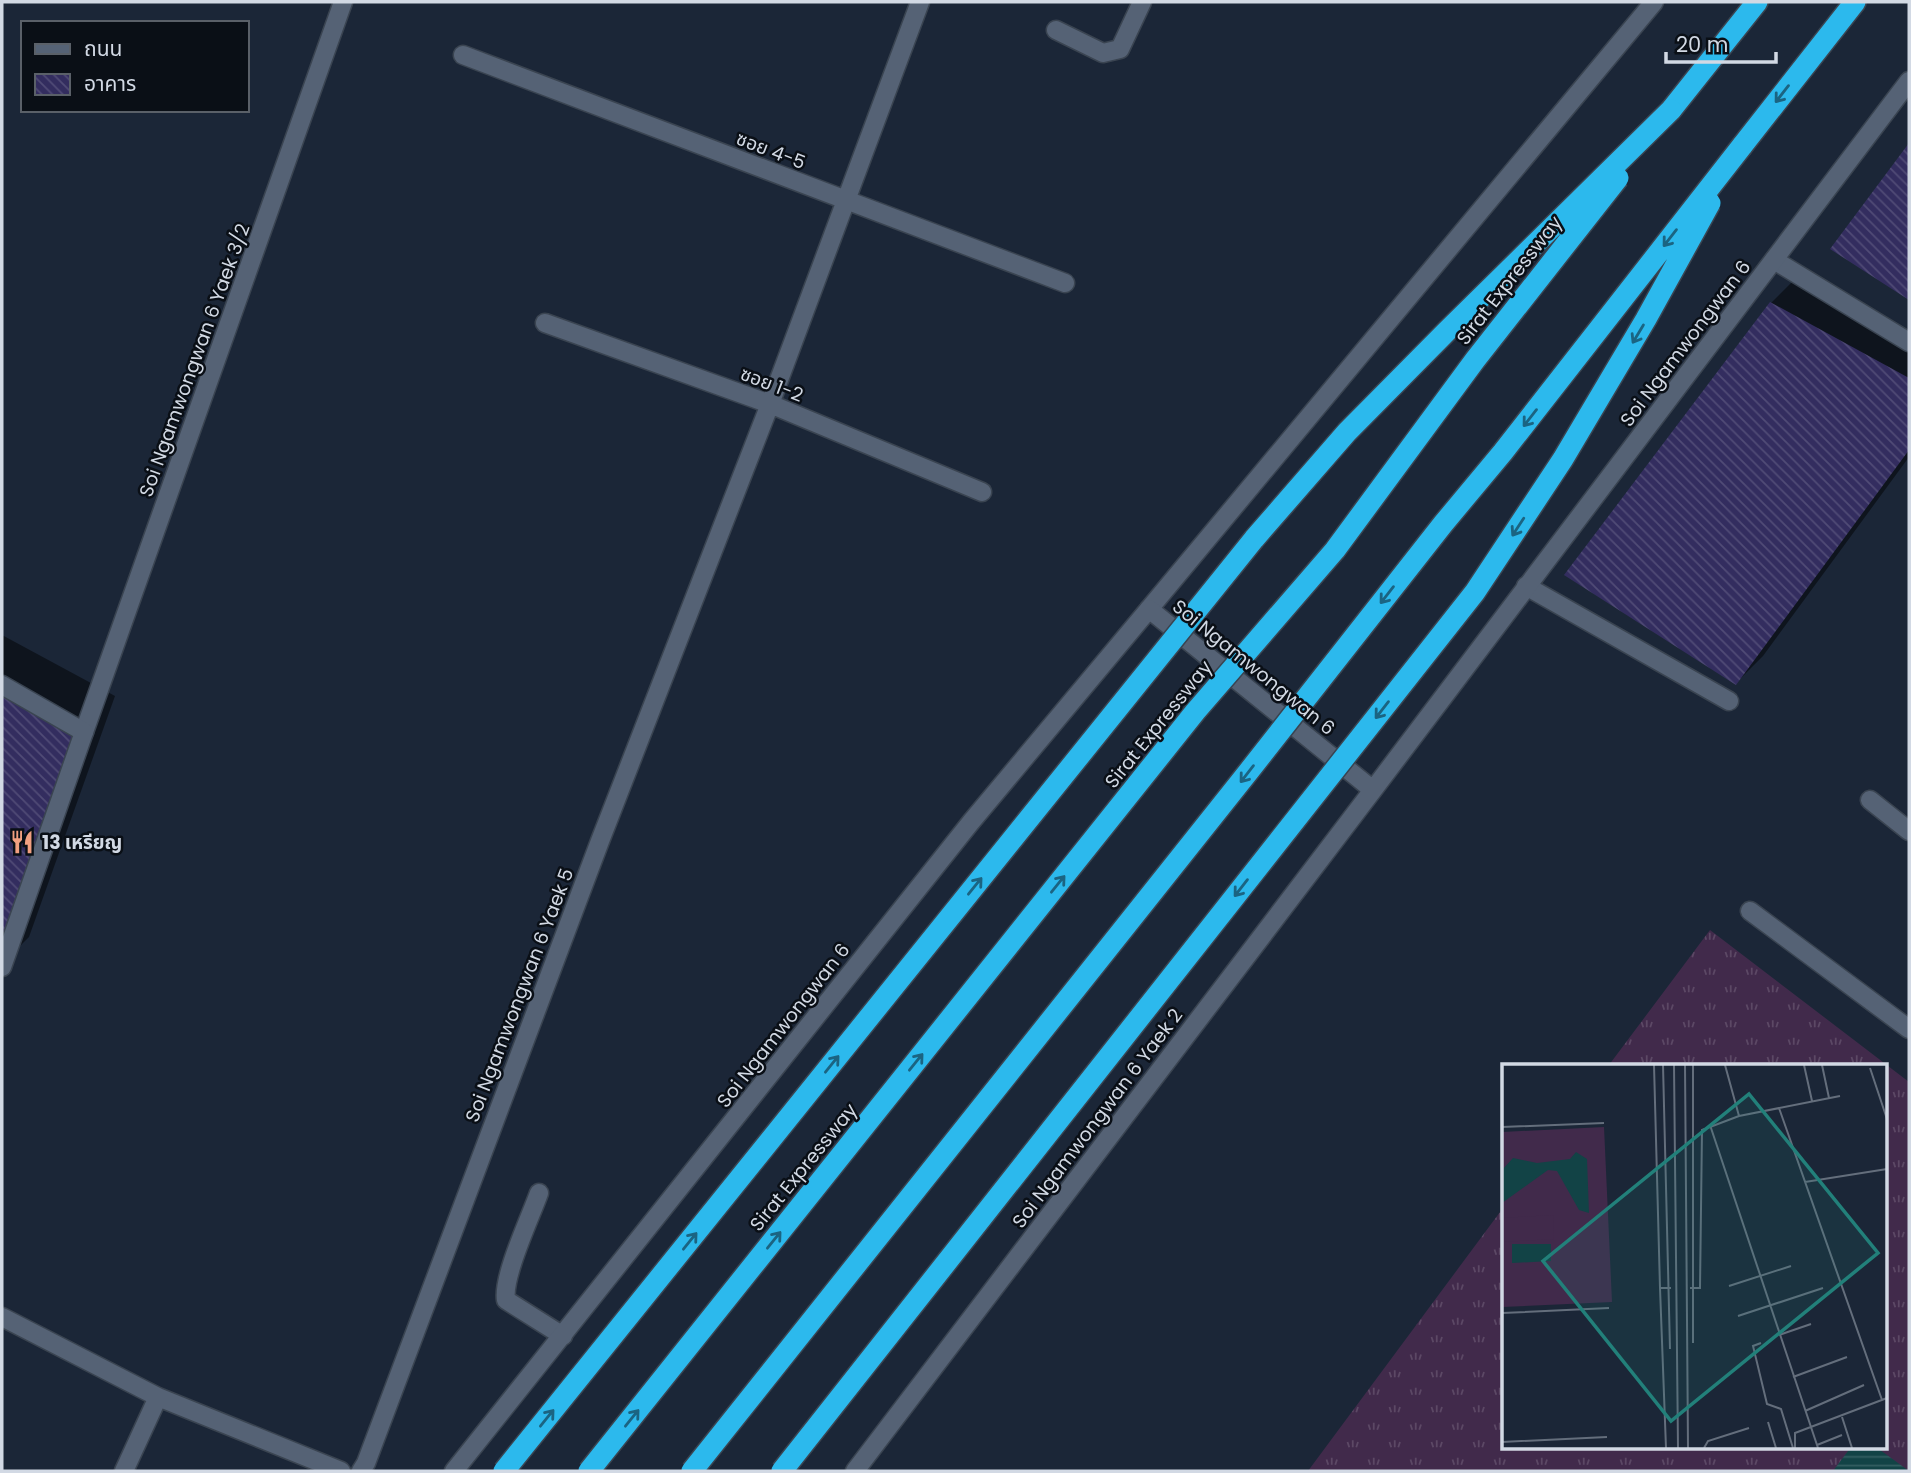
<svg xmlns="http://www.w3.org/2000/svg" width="1911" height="1473" font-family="Poppins,'Noto Sans Thai',sans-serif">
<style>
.grass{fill:url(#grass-tufts)}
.water{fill:url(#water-rules)}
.shadow{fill:#0007}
.building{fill:url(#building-back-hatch)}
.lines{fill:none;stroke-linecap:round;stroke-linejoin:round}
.lane-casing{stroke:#3a4451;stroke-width:21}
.street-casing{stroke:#3a4451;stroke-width:21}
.secondary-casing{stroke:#3a4451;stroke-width:21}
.highway-casing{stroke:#3a4451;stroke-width:24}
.lane{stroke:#556275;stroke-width:18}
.street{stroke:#556275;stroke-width:18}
.secondary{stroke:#556275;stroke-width:18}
.highway{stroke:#2cb9ed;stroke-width:21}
.highway-bridge-casing{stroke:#3a4451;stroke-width:24;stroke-linecap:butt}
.highway-bridge{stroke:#2cb9ed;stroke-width:21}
.oneway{stroke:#1b6482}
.labels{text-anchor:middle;stroke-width:5;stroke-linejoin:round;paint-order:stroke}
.street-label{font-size:19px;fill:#d2d9e4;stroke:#0a0f16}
.poi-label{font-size:19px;font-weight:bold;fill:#d2d9e4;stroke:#0a0f16;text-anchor:start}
.inset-road{fill:none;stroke:#646e7c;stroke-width:2}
.view{fill:#22807a;fill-opacity:0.15;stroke:#22807a;stroke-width:3.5}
.inset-edge{fill:none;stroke:#d2d9e4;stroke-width:3.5}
</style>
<defs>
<pattern id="grass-tufts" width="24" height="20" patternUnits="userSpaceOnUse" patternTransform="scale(1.75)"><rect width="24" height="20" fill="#412a4b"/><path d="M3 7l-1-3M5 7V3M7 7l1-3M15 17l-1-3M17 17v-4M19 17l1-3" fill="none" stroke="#5c4865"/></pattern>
<pattern id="water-rules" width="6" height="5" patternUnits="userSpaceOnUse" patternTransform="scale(1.75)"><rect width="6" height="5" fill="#124346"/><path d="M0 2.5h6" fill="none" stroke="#345e61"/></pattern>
<pattern id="building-back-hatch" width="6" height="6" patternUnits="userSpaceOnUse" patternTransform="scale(1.75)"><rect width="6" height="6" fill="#332d5f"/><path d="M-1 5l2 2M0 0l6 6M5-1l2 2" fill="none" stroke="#504b76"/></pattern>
</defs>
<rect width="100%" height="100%" fill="#1b2637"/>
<!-- grass -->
<path class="grass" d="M1710,930L1909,1082V1471H1308L1503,1208V1447H1885V1065H1609Z"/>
<!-- water -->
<path class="water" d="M1851,1447H1876L1909,1471H1833Z"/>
<!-- shadow -->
<path class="shadow" d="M1909,146V298L1832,249Z
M1798,276L1909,337V457L1763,656L1736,683L1771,303Z
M2,635L115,696L29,937L2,964Z"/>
<!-- building -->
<path class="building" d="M1909,143V300L1830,249Z
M1770,302L1909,378V450L1736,685L1564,575Z
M2,688L81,732L2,952Z"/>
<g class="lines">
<!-- lane casing -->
<g class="lane-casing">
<path id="lane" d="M1774,260L1909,342
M1526,586L1729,701
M1149,609L1654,2
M1870,800L1909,831
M539,1193C531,1216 502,1277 506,1300L563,1336"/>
</g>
<!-- street casing -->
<g class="street-casing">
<path id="street" d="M1056,30L1103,53L1120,49L1142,2
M463,55L1065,283
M545,323L770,404L982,492
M84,732L343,2
M1750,911L1909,1029
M361,1471L366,1463L600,841L770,404L920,2"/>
</g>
<!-- secondary casing -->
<g class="secondary-casing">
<path id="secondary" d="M2,685L84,732L2,967
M2,1317L158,1397L341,1471
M124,1471L158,1397
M454,1471L971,822L1149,609L1373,790L1909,81
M855,1471L1373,790"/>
</g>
<!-- highway casing -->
<g class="highway-casing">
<path id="highway" d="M1671,110L1757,2
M1742,146L1855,2"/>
</g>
<!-- lane -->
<use href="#lane" class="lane"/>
<!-- street -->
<use href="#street" class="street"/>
<!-- secondary -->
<use href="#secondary" class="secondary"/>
<!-- highway -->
<use href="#highway" class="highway"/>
<!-- highway-bridge casing -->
<g class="highway-bridge-casing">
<path id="highway-bridge" d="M504,1471L1254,539L1347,432L1447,331L1671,110
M589,1471L1195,712L1335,550L1475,360L1618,178
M692,1471L1249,771L1443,524L1503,452L1742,146
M782,1471L1475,592L1563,459L1646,319L1710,203"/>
</g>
<!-- highway-bridge -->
<use href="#highway-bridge" class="highway-bridge"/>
</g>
<!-- one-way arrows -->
<defs><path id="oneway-shaft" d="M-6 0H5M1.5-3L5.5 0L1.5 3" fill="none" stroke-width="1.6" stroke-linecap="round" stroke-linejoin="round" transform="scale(1.75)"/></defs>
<g class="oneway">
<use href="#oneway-shaft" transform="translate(1782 94) rotate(128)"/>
<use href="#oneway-shaft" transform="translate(1670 238) rotate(128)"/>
<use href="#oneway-shaft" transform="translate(1638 334) rotate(121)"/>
<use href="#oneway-shaft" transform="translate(1530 418) rotate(128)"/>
<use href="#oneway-shaft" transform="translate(1518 527) rotate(123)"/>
<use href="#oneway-shaft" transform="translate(1387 595) rotate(128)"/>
<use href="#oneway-shaft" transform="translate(1382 710) rotate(128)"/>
<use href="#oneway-shaft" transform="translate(1247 774) rotate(128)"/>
<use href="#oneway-shaft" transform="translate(1058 884) rotate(-51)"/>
<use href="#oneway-shaft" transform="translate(975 886) rotate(-51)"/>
<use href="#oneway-shaft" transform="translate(1241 888) rotate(128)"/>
<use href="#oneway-shaft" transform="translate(916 1062) rotate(-51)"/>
<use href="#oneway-shaft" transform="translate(832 1064) rotate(-51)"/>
<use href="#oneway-shaft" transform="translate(774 1240) rotate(-51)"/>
<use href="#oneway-shaft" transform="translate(690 1241) rotate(-51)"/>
<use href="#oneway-shaft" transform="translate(547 1418) rotate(-51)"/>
<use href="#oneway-shaft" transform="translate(632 1418) rotate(-51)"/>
</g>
<!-- icons -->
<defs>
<g id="restaurant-bare" transform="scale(1.89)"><path d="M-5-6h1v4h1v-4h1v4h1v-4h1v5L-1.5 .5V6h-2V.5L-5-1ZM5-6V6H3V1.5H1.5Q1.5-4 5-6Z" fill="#f2a081" stroke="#0a0f16" stroke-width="2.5" paint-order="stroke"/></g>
</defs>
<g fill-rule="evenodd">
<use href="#restaurant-bare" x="22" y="842"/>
</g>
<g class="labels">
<!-- street labels -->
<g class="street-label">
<text transform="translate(771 150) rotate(21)" y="7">ซอย 4-5</text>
<text transform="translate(1509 280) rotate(-52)" y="7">Sirat Expressway</text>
<text transform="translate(1685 343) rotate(-53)" y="7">Soi Ngamwongwan 6</text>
<text transform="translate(194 360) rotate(-70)" y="7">Soi Ngamwongwan 6 Yaek 3/2</text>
<text transform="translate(772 384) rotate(21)" y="7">ซอย 1-2</text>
<text transform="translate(1254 667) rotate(39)" y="7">Soi Ngamwongwan 6</text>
<text transform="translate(1158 724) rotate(-51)" y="7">Sirat Expressway</text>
<text transform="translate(519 995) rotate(-69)" y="7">Soi Ngamwongwan 6 Yaek 5</text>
<text transform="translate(783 1025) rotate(-52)" y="7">Soi Ngamwongwan 6</text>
<text transform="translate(1097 1118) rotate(-53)" y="7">Soi Ngamwongwan 6 Yaek 2</text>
<text transform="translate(803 1167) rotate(-51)" y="7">Sirat Expressway</text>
</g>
<!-- poi labels -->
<g class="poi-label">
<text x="42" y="849">13 เหรียญ</text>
</g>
</g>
<!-- overview -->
<g transform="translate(1502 1064)">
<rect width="385" height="385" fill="#1b2637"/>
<path d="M102,63L110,238L0,243V68Z" fill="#412a4b"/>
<path d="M51,151L52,175L0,178V154Z" fill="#412a4b"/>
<path d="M74,88L85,95L87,149L77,146L55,107L46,106L0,139V106L11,94L35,99L68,95ZM10,180H49V197L10,199Z" fill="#124346"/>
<path class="inset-road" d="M152,1L158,224M161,1L168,285M172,1L176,384M183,1L186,384M223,1L237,52M302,1L310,37M320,1L327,34M368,4L385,55M277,44L380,336M208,61L316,384M0,63L102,59M303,118L385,105M227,222L289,202M188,224H198L200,66L237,52L338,32M0,249L107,244M236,252L321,224M277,271L309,260M191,279V1M259,279L251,282L265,340L279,345L291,384M291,313L345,293M303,347L362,321M340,353L350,384M266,358L274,384M0,378L105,373M315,381L340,371M164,384L158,224H169M202,384L206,377L247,364M293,384V369L385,334"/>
<path class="view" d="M247,30L376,189L169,357L41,197Z"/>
<rect width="385" height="385" class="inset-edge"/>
</g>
<!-- border -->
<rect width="1911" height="1473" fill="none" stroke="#d2d9e4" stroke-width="7"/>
<!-- legend -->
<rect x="21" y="21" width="228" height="91" fill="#0a0f16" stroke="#5a6068" stroke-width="2"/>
<rect x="35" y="44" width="35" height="10" fill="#556275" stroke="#5a6068" stroke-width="2"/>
<text x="84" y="56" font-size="21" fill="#d2d9e4">ถนน</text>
<rect x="35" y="74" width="35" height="21" fill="url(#building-back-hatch)" stroke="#5a6068" stroke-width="2"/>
<text x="84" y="91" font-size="21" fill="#d2d9e4">อาคาร</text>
<!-- scale -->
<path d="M1666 52v10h110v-10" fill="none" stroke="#d2d9e4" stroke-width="3.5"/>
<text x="1676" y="52" font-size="21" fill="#d2d9e4" stroke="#0a0f16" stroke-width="5" paint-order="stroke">20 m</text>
</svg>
